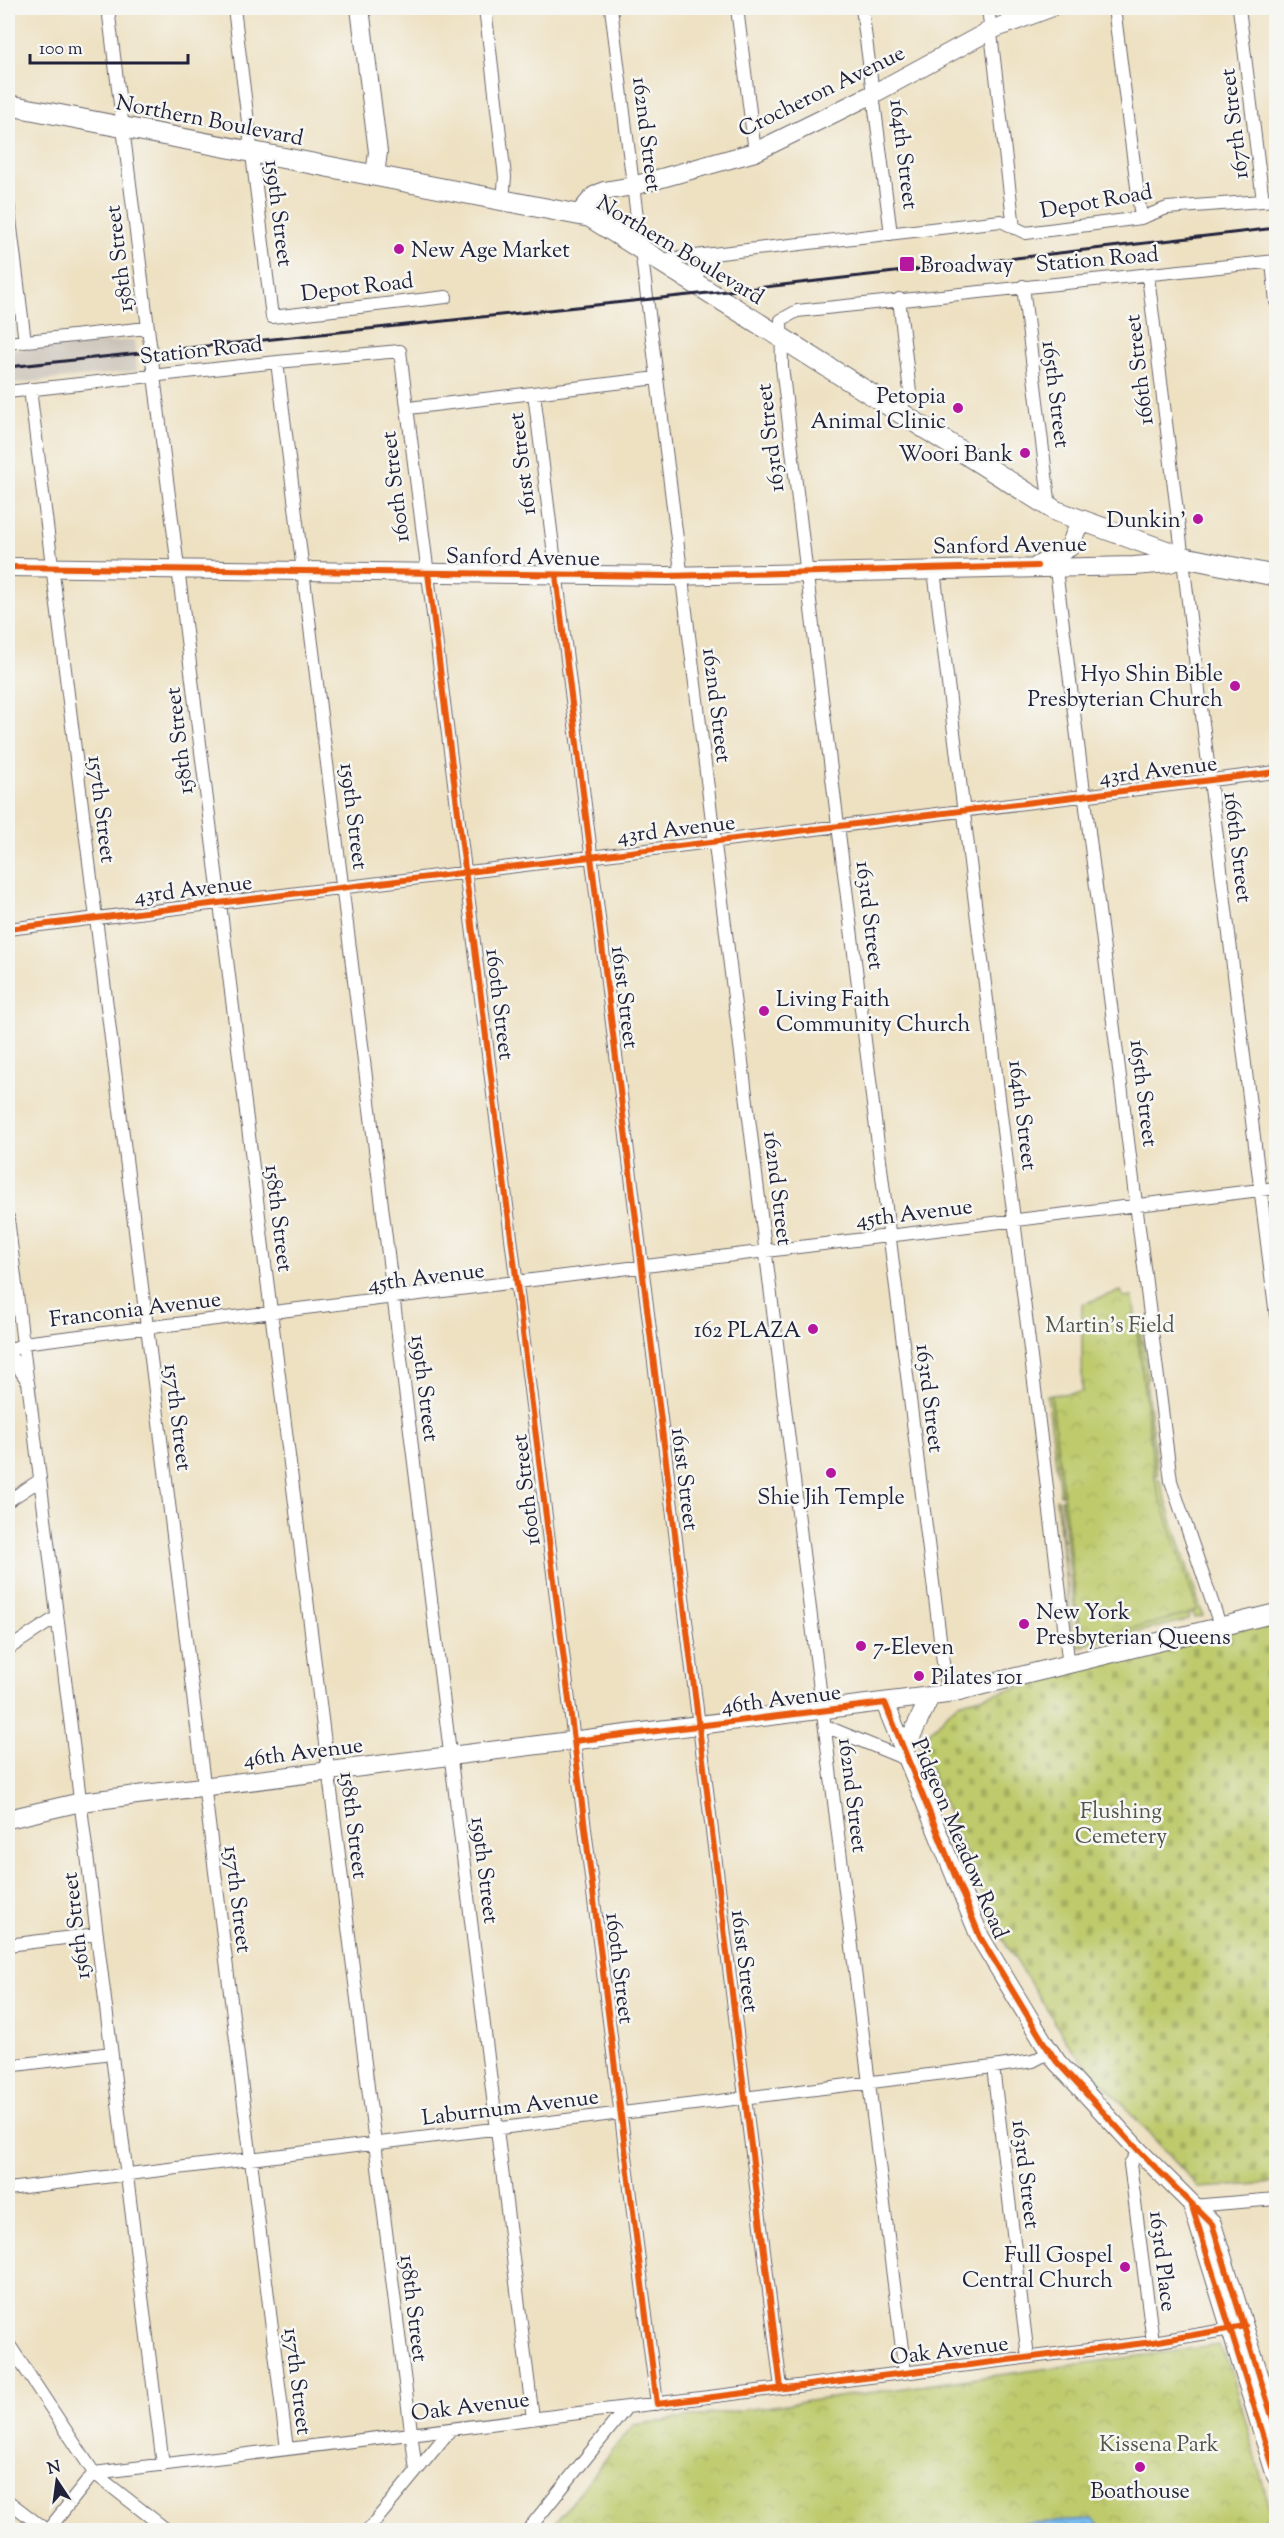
<svg xmlns="http://www.w3.org/2000/svg" width="1284" height="2538" font-family="'Sorts Mill Goudy',serif">
<style>
.industrial{fill:#cac3b8}
.grass{fill:url(#grass-tufts);stroke:#707654;stroke-width:1.5}
.cemetery{fill:url(#cemetery-stones);stroke:#707654;stroke-width:1.5}
.park{fill:url(#park-crowns);stroke:#707654;stroke-width:1.5}
.water{fill:url(#water-waves);stroke:#4e7096;stroke-width:1.5}
.lines{fill:none;stroke-linecap:round;stroke-linejoin:round}
.street-casing{stroke:#69656a;stroke-width:14}
.secondary-casing{stroke:#69656a;stroke-width:20}
.primary-casing{stroke:#69656a;stroke-width:22}
.street{stroke:#fff;stroke-width:12}
.secondary{stroke:#fff;stroke-width:18}
.primary{stroke:#fff;stroke-width:20}
.rail{stroke:#22223b;stroke-width:3}
.cycleway-casing{stroke:#f6f6f2;stroke-width:10}
.cycleway{stroke:#e8590c;stroke-width:6}
.poi-dot{fill:#b5179e;stroke:#f6f6f2;stroke-width:2}
.labels{text-anchor:middle;stroke-width:5;stroke-linejoin:round;paint-order:stroke}
.street-label{font-size:22px;fill:#22223b;stroke:#f6f6f2}
.poi-label{font-size:22px;fill:#22223b;stroke:#f6f6f2;text-anchor:start}
.park-label{font-size:22px;fill:#51544a;stroke:#f6f6f2}
</style>
<defs>
<pattern id="grass-tufts" width="24" height="20" patternUnits="userSpaceOnUse" patternTransform="scale(1.5)"><rect width="24" height="20" fill="#beca6c"/><path d="M3 7l-1-3M5 7V3M7 7l1-3M15 17l-1-3M17 17v-4M19 17l1-3" fill="none" stroke="#a3ad5e"/></pattern>
<pattern id="cemetery-stones" width="16" height="16" patternUnits="userSpaceOnUse" patternTransform="scale(1.5)"><rect width="16" height="16" fill="#beca6c"/><path d="M2 7V4a2 2 0 0 1 4 0v3zM10 15v-3a2 2 0 0 1 4 0v3z" fill="#a3ad5e"/></pattern>
<pattern id="park-crowns" width="20" height="18" patternUnits="userSpaceOnUse" patternTransform="scale(1.5)"><rect width="20" height="18" fill="#beca6c"/><path d="M2 6a3 3 0 1 1 6 0M12 15a3 3 0 1 1 6 0" fill="none" stroke="#a3ad5e"/></pattern>
<pattern id="water-waves" width="16" height="10" patternUnits="userSpaceOnUse" patternTransform="scale(1.5)"><rect width="16" height="10" fill="#7abef1"/><path d="M0 5q4-4 8 0t8 0" fill="none" stroke="#69a3d0"/></pattern>
</defs>
<rect width="100%" height="100%" fill="#f6f6f2"/>
<filter id="ink" filterUnits="userSpaceOnUse"><feTurbulence type="fractalNoise" baseFrequency=".0167" numOctaves="2"/><feDisplacementMap in="SourceGraphic" scale="12" xChannelSelector="R" yChannelSelector="G"/><feConvolveMatrix kernelMatrix="1 2 1 2 8 2 1 2 1" color-interpolation-filters="sRGB"/></filter>
<filter id="wash" filterUnits="userSpaceOnUse"><feTurbulence type="fractalNoise" baseFrequency=".008" numOctaves="4" result="noise"/><feDisplacementMap in="SourceGraphic" scale="24" xChannelSelector="R" yChannelSelector="G"/><feGaussianBlur stdDeviation="1.35" result="paint"/><feColorMatrix in="noise" values="0 0 0 0 0 0 0 0 0 0 0 0 0 0 0 0 0 1.4 0 .05"/><feComposite in="paint" operator="in"/></filter>
<g filter="url(#wash)">
<rect width="100%" height="100%" fill="#eee1c2"/>
<!-- industrial -->
<path class="industrial" d="M134,340L137,371L8,384V350Z"/>
<!-- grass -->
<path class="grass" d="M1137,1326H1140L1148,1377L1146,1381L1158,1475L1155,1476Z
M1047,1395H1051L1063,1494H1060Z
M1149,1479H1159L1203,1616L1194,1618Z
M1063,1498L1189,1614L1188,1620L1089,1644L1086,1640V1645L1079,1647L1061,1499Z
M1056,1499H1058L1074,1648Z"/>
<!-- cemetery -->
<path class="cemetery" d="M1276,1620V2183L1199,2188L1071,2048L997,1930L919,1743L958,1703Z"/>
<!-- park -->
<path class="park" d="M1121,1291L1124,1298L1133,1297L1156,1486L1197,1609L1193,1613L1081,1641L1051,1395L1082,1392V1304Z
M1219,2345L1232,2372L1276,2530H549L633,2425Z"/>
<!-- water -->
<path class="water" d="M1093,2520L1103,2530H971L1025,2523Z"/>
</g>
<g filter="url(#ink)">
<g class="lines">
<!-- street casing -->
<g class="street-casing">
<path id="street" d="M108,8L416,2471
M234,8L272,317L446,297
M485,8L505,177L503,200
M611,8L905,2373
M737,8L755,152
M862,8L891,234
M988,8L1014,228
M1114,8L1141,218
M1239,8L1263,201
M8,203L25,342
M660,260L1001,221L1026,233L1141,218L1167,208L1276,200
M1272,262L1276,302
M1148,276L1276,1316
M692,281L712,255
M1023,286L1050,508
M8,343L147,328
M277,362L533,2419
M30,389L287,2449
M8,392L277,362L400,351L657,2404
M534,393L781,2388
M409,408L657,378
M898,412L910,392L899,299
M1055,562L1171,1481L1221,1628
M934,570L1069,1666
M8,929L1276,772
M8,1218L27,1378
M8,1352L28,1382L163,2465
M8,1353L23,1343L1276,1188
M8,1501L40,1480
M8,1649L57,1617
M947,1694L813,626L782,366L781,320L797,311L1276,261
M825,1726L908,1760
M8,1945L97,1934
M8,2066L111,2053
M993,2067L1028,2357
M1139,2151L1130,2164L1153,2342
M8,2189L993,2067L1033,2061L1050,2052
M1192,2206L1276,2199
M8,2343L94,2473L167,2530
M8,2501L46,2530
M48,2530L94,2473L1153,2342L1237,2328
M368,2530L451,2429
M528,2530L626,2408"/>
</g>
<!-- secondary casing -->
<g class="secondary-casing">
<path id="secondary" d="M360,8L378,152L375,175
M578,215L594,196L604,191L633,186L755,152L873,94L991,30L1050,8
M1037,566L1070,547L1080,520
M8,567L668,576L1134,566L1170,563L1183,557
M885,1703L980,1937L1044,2043L1057,2062L1139,2151L1212,2224L1276,2429
M904,1751L930,1697
M8,1819L81,1802L947,1694L1276,1613
M1193,2207L1276,2476"/>
</g>
<!-- primary casing -->
<g class="primary-casing">
<path id="primary" d="M8,105L590,217L1056,511L1183,557L1276,576"/>
</g>
<!-- street -->
<use href="#street" class="street"/>
<!-- secondary -->
<use href="#secondary" class="secondary"/>
<!-- primary -->
<use href="#primary" class="primary"/>
<!-- rail -->
<path class="rail" d="M8,367L765,287L1276,228"/>
<!-- cycleway casing -->
<g class="cycleway-casing">
<path id="cycleway" d="M8,567L668,576L1037,566
M428,573L657,2404L1153,2342L1245,2326
M556,575L781,2388
M8,929L1276,772
M574,1741L885,1703L980,1937L1044,2043L1057,2062L1139,2151L1212,2224L1276,2429
M1192,2206L1276,2476"/>
</g>
<!-- cycleway -->
<use href="#cycleway" class="cycleway"/>
</g>
</g>
<!-- markers -->
<g class="poi-dot">
<circle cx="399" cy="249" r="6"/>
<rect x="899" y="256" width="16" height="16" rx="3"/>
<circle cx="958" cy="408" r="6"/>
<circle cx="1025" cy="453" r="6"/>
<circle cx="1198" cy="519" r="6"/>
<circle cx="1235" cy="686" r="6"/>
<circle cx="764" cy="1011" r="6"/>
<circle cx="813" cy="1329" r="6"/>
<circle cx="831" cy="1473" r="6"/>
<circle cx="1024" cy="1624" r="6"/>
<circle cx="861" cy="1646" r="6"/>
<circle cx="919" cy="1676" r="6"/>
<circle cx="1125" cy="2267" r="6"/>
<circle cx="1140" cy="2467" r="6"/>
</g>
<g class="labels">
<!-- street labels -->
<g class="street-label">
<text transform="translate(821 90) rotate(-26)" y="8">Crocheron Avenue</text>
<text transform="translate(210 119) rotate(11)" y="8">Northern Boulevard</text>
<text transform="translate(1233 124) rotate(-97)" y="8">167th Street</text>
<text transform="translate(648 134) rotate(83)" y="8">162nd Street</text>
<text transform="translate(905 154) rotate(83)" y="8">164th Street</text>
<text transform="translate(1096 200) rotate(-10)" y="8">Depot Road</text>
<text transform="translate(280 213) rotate(83)" y="8">159th Street</text>
<text transform="translate(681 249) rotate(31)" y="8">Northern Boulevard</text>
<text transform="translate(1097 258) rotate(-5)" y="8">Station Road</text>
<text transform="translate(118 259) rotate(-97)" y="8">158th Street</text>
<text transform="translate(357 286) rotate(-7)" y="8">Depot Road</text>
<text transform="translate(201 349) rotate(-6)" y="8">Station Road</text>
<text transform="translate(1138 370) rotate(-97)" y="8">166th Street</text>
<text transform="translate(1057 394) rotate(83)" y="8">165th Street</text>
<text transform="translate(769 438) rotate(-97)" y="8">163rd Street</text>
<text transform="translate(521 464) rotate(-97)" y="8">161st Street</text>
<text transform="translate(394 487) rotate(-97)" y="8">160th Street</text>
<text transform="translate(1010 544) rotate(-1)" y="8">Sanford Avenue</text>
<text transform="translate(523 556) rotate(1)" y="8">Sanford Avenue</text>
<text transform="translate(718 705) rotate(83)" y="8">162nd Street</text>
<text transform="translate(178 741) rotate(-97)" y="8">158th Street</text>
<text transform="translate(1158 769) rotate(-7)" y="8">43rd Avenue</text>
<text transform="translate(103 809) rotate(83)" y="8">157th Street</text>
<text transform="translate(355 816) rotate(83)" y="8">159th Street</text>
<text transform="translate(676 828) rotate(-7)" y="8">43rd Avenue</text>
<text transform="translate(1239 847) rotate(83)" y="8">166th Street</text>
<text transform="translate(193 888) rotate(-7)" y="8">43rd Avenue</text>
<text transform="translate(871 915) rotate(83)" y="8">163rd Street</text>
<text transform="translate(626 997) rotate(83)" y="8">161st Street</text>
<text transform="translate(501 1004) rotate(83)" y="8">160th Street</text>
<text transform="translate(1145 1093) rotate(83)" y="8">165th Street</text>
<text transform="translate(1024 1115) rotate(83)" y="8">164th Street</text>
<text transform="translate(779 1188) rotate(83)" y="8">162nd Street</text>
<text transform="translate(914 1212) rotate(-7)" y="8">45th Avenue</text>
<text transform="translate(280 1218) rotate(83)" y="8">158th Street</text>
<text transform="translate(426 1276) rotate(-7)" y="8">45th Avenue</text>
<text transform="translate(135 1308) rotate(-7)" y="8">Franconia Avenue</text>
<text transform="translate(426 1388) rotate(83)" y="8">159th Street</text>
<text transform="translate(931 1398) rotate(83)" y="8">163rd Street</text>
<text transform="translate(179 1417) rotate(83)" y="8">157th Street</text>
<text transform="translate(686 1479) rotate(83)" y="8">161st Street</text>
<text transform="translate(525 1490) rotate(-97)" y="8">160th Street</text>
<text transform="translate(781 1698) rotate(-7)" y="8">46th Avenue</text>
<text transform="translate(303 1751) rotate(-7)" y="8">46th Avenue</text>
<text transform="translate(854 1795) rotate(83)" y="8">162nd Street</text>
<text transform="translate(355 1825) rotate(83)" y="8">158th Street</text>
<text transform="translate(961 1838) rotate(67)" y="8">Pidgeon Meadow Road</text>
<text transform="translate(486 1870) rotate(83)" y="8">159th Street</text>
<text transform="translate(239 1899) rotate(83)" y="8">157th Street</text>
<text transform="translate(75 1926) rotate(-97)" y="8">156th Street</text>
<text transform="translate(746 1961) rotate(83)" y="8">161st Street</text>
<text transform="translate(621 1968) rotate(83)" y="8">160th Street</text>
<text transform="translate(510 2106) rotate(-7)" y="8">Laburnum Avenue</text>
<text transform="translate(1027 2174) rotate(83)" y="8">163rd Street</text>
<text transform="translate(1164 2261) rotate(83)" y="8">163rd Place</text>
<text transform="translate(415 2308) rotate(83)" y="8">158th Street</text>
<text transform="translate(949 2349) rotate(-7)" y="8">Oak Avenue</text>
<text transform="translate(299 2381) rotate(83)" y="8">157th Street</text>
<text transform="translate(470 2405) rotate(-7)" y="8">Oak Avenue</text>
</g>
<!-- poi labels -->
<g class="poi-label">
<text x="411" y="257">New Age Market</text>
<text x="920" y="272">Broadway</text>
<text x="946" y="403" text-anchor="end">Petopia<tspan x="946" dy="25">Animal Clinic</tspan></text>
<text x="1013" y="461" text-anchor="end">Woori Bank</text>
<text x="1186" y="527" text-anchor="end">Dunkin'</text>
<text x="1223" y="681" text-anchor="end">Hyo Shin Bible<tspan x="1223" dy="25">Presbyterian Church</tspan></text>
<text x="776" y="1006">Living Faith<tspan x="776" dy="25">Community Church</tspan></text>
<text x="801" y="1337" text-anchor="end">162 PLAZA</text>
<text x="831" y="1504" text-anchor="middle">Shie Jih Temple</text>
<text x="1036" y="1619">New York<tspan x="1036" dy="25">Presbyterian Queens</tspan></text>
<text x="873" y="1654">7-Eleven</text>
<text x="931" y="1684">Pilates 101</text>
<text x="1113" y="2262" text-anchor="end">Full Gospel<tspan x="1113" dy="25">Central Church</tspan></text>
<text x="1140" y="2498" text-anchor="middle">Boathouse</text>
</g>
<!-- park labels -->
<g class="park-label">
<text x="1110" y="1332">Martin's Field</text>
<text x="1121" y="1818">Flushing<tspan x="1121" dy="25">Cemetery</tspan></text>
<text x="1159" y="2451">Kissena Park</text>
</g>
</g>
<!-- margin -->
<rect width="1284" height="2538" fill="none" stroke="#f6f6f2" stroke-width="30"/>
<!-- north arrow -->
<g transform="translate(57 2481) rotate(347)" stroke="#f6f6f2" stroke-width="4.5" paint-order="stroke">
<path d="M0-4.5L10 22L0 15L-10 22Z" fill="#22223b"/>
<text y="-9" font-size="16" font-weight="bold" text-anchor="middle" fill="#22223b">N</text>
</g>
<!-- scale -->
<path d="M30 54v9h158v-9" fill="none" stroke="#22223b" stroke-width="3"/>
<text x="39" y="54" font-size="18" fill="#22223b" stroke="#f6f6f2" stroke-width="4.5" paint-order="stroke">100 m</text>
</svg>
